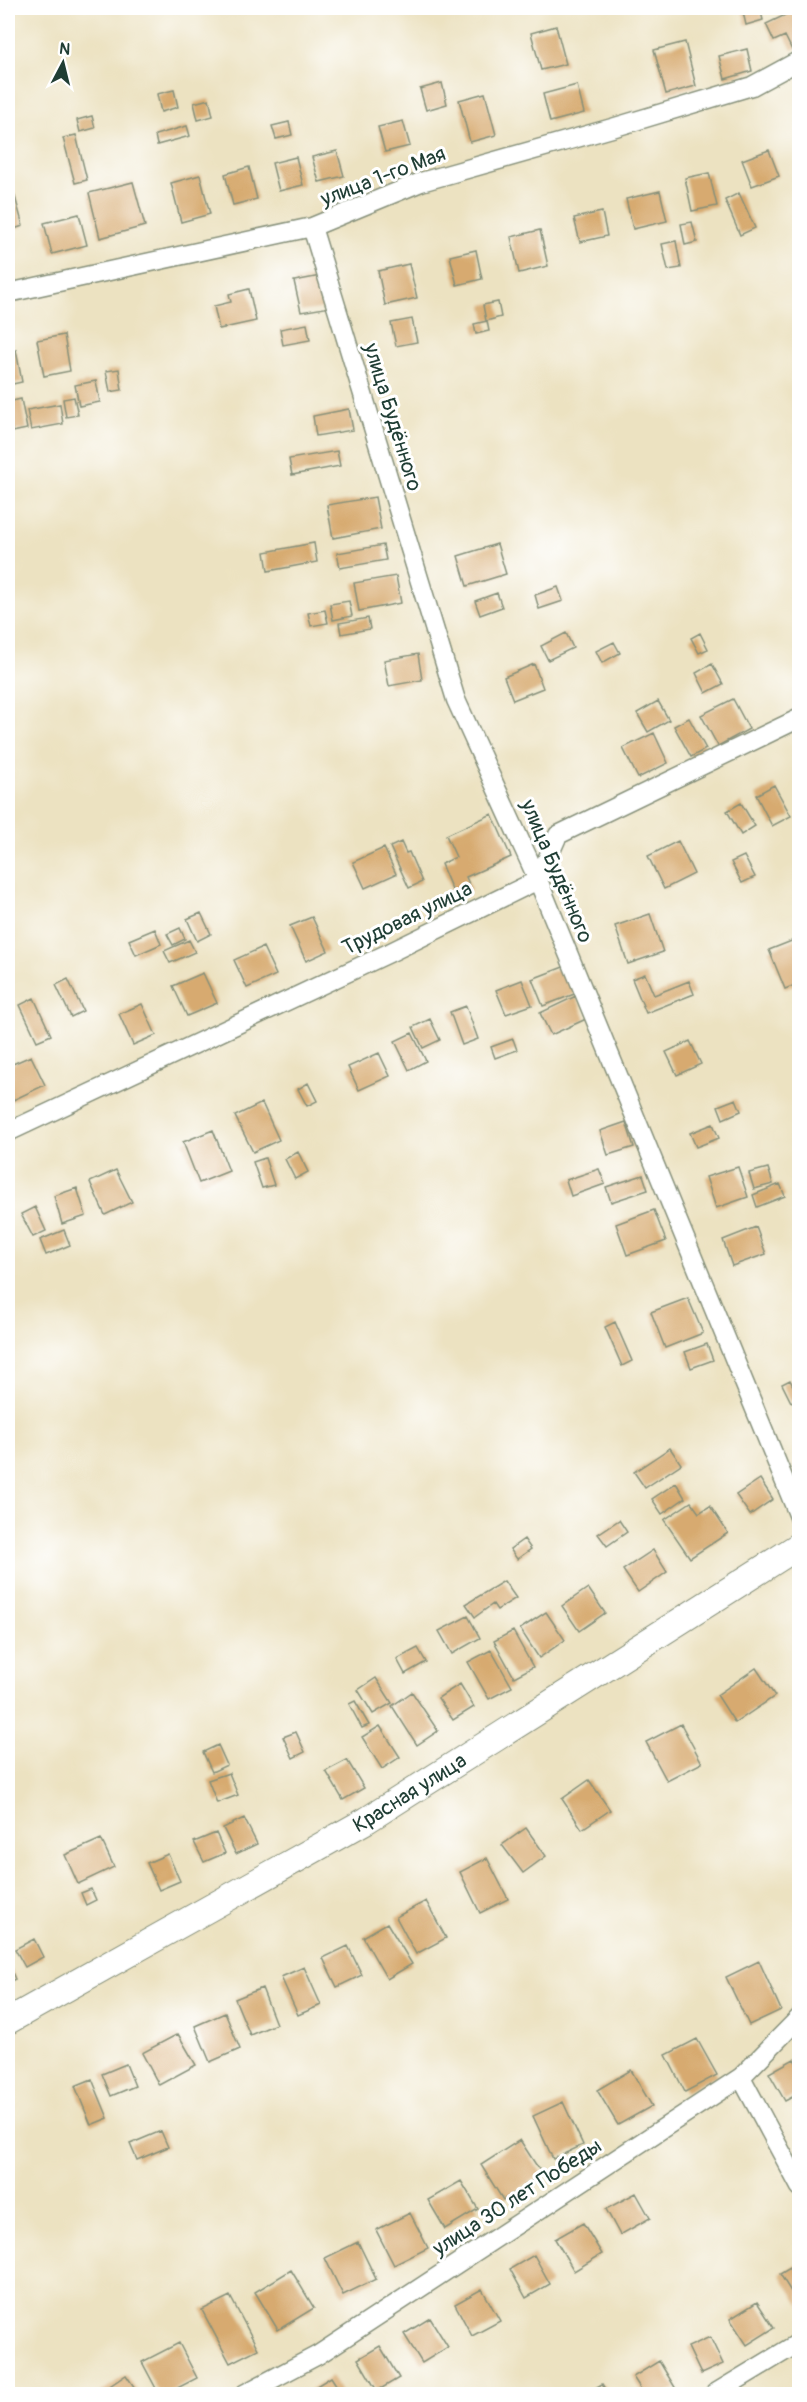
<svg xmlns="http://www.w3.org/2000/svg" width="807" height="2402" font-family="Pangolin,sans-serif">
<style>
.building{fill:#d7aa6f}
.lines{fill:none;stroke-linecap:round;stroke-linejoin:round}
.street-casing{stroke:#86907a;stroke-width:21}
.secondary-casing{stroke:#86907a;stroke-width:28}
.street{stroke:#fff;stroke-width:18}
.secondary{stroke:#fff;stroke-width:26}
.labels{text-anchor:middle;stroke-width:6;stroke-linejoin:round;paint-order:stroke}
.street-label{font-size:21px;fill:#1f3d34;stroke:#fff}
</style>
<rect width="100%" height="100%" fill="#fff"/>
<filter id="ink" filterUnits="userSpaceOnUse"><feTurbulence type="fractalNoise" baseFrequency=".0167" numOctaves="2"/><feDisplacementMap in="SourceGraphic" scale="12" xChannelSelector="R" yChannelSelector="G"/><feConvolveMatrix kernelMatrix="1 2 1 2 8 2 1 2 1" color-interpolation-filters="sRGB"/></filter>
<filter id="wash" filterUnits="userSpaceOnUse"><feTurbulence type="fractalNoise" baseFrequency=".008" numOctaves="4" result="noise"/><feDisplacementMap in="SourceGraphic" scale="24" xChannelSelector="R" yChannelSelector="G"/><feGaussianBlur stdDeviation="1.35" result="paint"/><feColorMatrix in="noise" values="0 0 0 0 0 0 0 0 0 0 0 0 0 0 0 0 0 1.4 0 .05"/><feComposite in="paint" operator="in"/></filter>
<g filter="url(#wash)">
<rect width="100%" height="100%" fill="#ece2c1"/>
<g id="blocks">
<!-- building -->
<path class="building" d="M742,8H760L763,20L746,25Z
M800,8V46L792,50L785,36L774,41L766,24Z
M556,26L566,64L541,70L531,33Z
M685,42L696,86L666,94L654,50Z
M747,49L752,71L725,79L719,56Z
M442,83L447,104L426,110L420,89Z
M577,85L584,113L550,122L543,94Z
M174,90L178,107L161,112L157,94Z
M485,93L496,135L470,142L459,100Z
M209,99L213,116L198,120L194,103Z
M92,116L95,128L80,132L77,120Z
M403,121L410,146L385,152L378,127Z
M289,122L292,135L276,139L272,126Z
M187,126L190,136L157,145L155,135Z
M76,135L87,180L75,183L63,138Z
M769,150L779,176L752,186L742,160Z
M337,151L344,176L319,182L312,157Z
M296,157L303,185L279,191L272,163Z
M249,167L257,199L233,205L225,174Z
M709,173L717,206L692,211L685,178Z
M200,175L210,214L181,222L171,183Z
M11,182L23,226L8,231V183Z
M133,182L145,226L100,238L89,193Z
M660,191L667,221L633,229L626,199Z
M739,193L755,228L740,235L725,200Z
M602,212L607,236L580,242L574,218Z
M79,214L87,245L52,254L44,223Z
M692,222L697,242L685,245L681,224Z
M540,230L548,266L519,273L511,237Z
M676,241L681,268L668,270L662,244Z
M476,250L482,279L457,285L450,256Z
M409,264L417,298L385,305L378,271Z
M326,275L331,307L301,312L294,281Z
M249,289L256,321L219,329L214,306L231,302L229,294Z
M498,302L501,317L486,321L483,305Z
M412,319L417,342L396,346L391,323Z
M487,321L489,331L476,334L474,324Z
M307,324L310,340L283,345L280,329Z
M64,335L70,371L44,376L37,340Z
M16,350L22,382L8,385V352Z
M119,369L122,390L110,392L106,371Z
M96,381L100,402L79,406L75,385Z
M74,397L78,415L66,417L63,399Z
M21,399L27,429L12,432L8,402Z
M60,404L63,424L31,430L27,410Z
M349,409L353,430L316,436L313,416Z
M337,451L340,466L292,475L289,459Z
M375,497L381,529L333,538L327,505Z
M314,543L317,562L268,571L265,552Z
M497,544L506,574L467,586L458,556Z
M383,545L386,560L340,568L337,553Z
M396,576L401,603L359,611L354,583Z
M558,587L563,601L539,609L535,595Z
M497,593L502,607L480,615L475,601Z
M349,601L352,616L333,620L330,604Z
M325,610L328,623L311,626L308,613Z
M368,618L370,629L341,634L339,623Z
M566,633L573,648L548,660L541,646Z
M700,633L708,649L699,653L691,638Z
M614,642L620,653L602,663L596,651Z
M418,654L422,680L389,686L384,660Z
M534,664L543,688L513,700L504,677Z
M712,664L723,684L706,693L696,673Z
M733,699L749,729L718,746L701,715Z
M658,701L669,720L648,732L637,713Z
M689,718L706,749L691,757L674,726Z
M654,733L668,763L638,778L623,748Z
M774,785L791,816L772,826L756,795Z
M741,803L755,826L741,835L727,811Z
M492,814L511,857L466,877L471,889L455,897L441,864L456,857L446,835Z
M678,841L694,874L664,889L648,856Z
M401,842L406,853L409,852L422,882L409,888L390,847Z
M384,848L396,874L365,888L353,862Z
M744,856L755,877L742,883L731,862Z
M201,913L211,934L197,941L187,919Z
M650,914L663,952L628,964L615,926Z
M312,917L328,951L306,961L290,926Z
M180,928L185,939L173,945L167,934Z
M155,929L161,944L136,955L129,940Z
M799,938L800,983L785,989L769,950Z
M189,940L195,952L170,963L164,951Z
M263,947L276,975L247,988L234,960Z
M566,966L577,993L543,1006L532,979Z
M203,973L217,1003L187,1016L173,986Z
M645,974L654,995L689,981L694,994L646,1013L632,979Z
M68,979L83,1011L71,1017L56,985Z
M522,980L532,1005L506,1014L496,990Z
M576,996L586,1019L551,1035L540,1013Z
M34,998L51,1035L37,1041L20,1005Z
M142,1004L156,1035L133,1045L119,1014Z
M466,1006L478,1039L462,1045L450,1012Z
M430,1019L440,1040L423,1048L413,1027Z
M412,1033L426,1061L409,1070L395,1041Z
M513,1039L517,1050L495,1058L491,1047Z
M690,1041L701,1064L677,1075L666,1052Z
M379,1053L390,1076L359,1090L348,1067Z
M31,1056L45,1085L9,1102L8,1066Z
M308,1083L317,1101L307,1106L298,1089Z
M736,1099L741,1111L723,1119L718,1106Z
M262,1103L279,1140L253,1152L235,1116Z
M626,1122L634,1147L608,1155L600,1131Z
M713,1124L719,1138L696,1147L690,1133Z
M213,1130L229,1171L199,1183L183,1142Z
M298,1152L308,1172L295,1179L285,1159Z
M265,1158L274,1185L262,1188L253,1162Z
M738,1167L748,1197L716,1208L706,1177Z
M768,1168L773,1184L754,1189L749,1173Z
M599,1169L605,1184L571,1196L566,1180Z
M116,1170L132,1202L105,1215L90,1182Z
M643,1175L648,1190L611,1202L606,1187Z
M780,1184L785,1196L757,1207L753,1195Z
M77,1188L86,1216L62,1224L54,1196Z
M35,1207L46,1231L33,1237L21,1214Z
M654,1210L666,1241L627,1255L616,1224Z
M756,1227L766,1254L732,1266L723,1240Z
M64,1230L70,1245L46,1255L40,1240Z
M688,1298L703,1333L665,1348L651,1312Z
M615,1322L632,1361L622,1366L605,1327Z
M707,1344L713,1360L691,1368L685,1352Z
M790,1380L799,1398L791,1402L782,1384Z
M670,1448L681,1464L645,1488L634,1472Z
M760,1479L773,1499L750,1515L736,1495Z
M676,1483L685,1498L662,1514L652,1499Z
M691,1502L699,1513L710,1506L728,1533L690,1558L664,1520Z
M619,1520L627,1532L607,1546L598,1534Z
M524,1539L531,1549L517,1559L510,1549Z
M653,1550L667,1572L638,1592L623,1570Z
M504,1581L516,1598L497,1610L493,1604L475,1617L466,1604Z
M588,1588L605,1613L579,1631L562,1606Z
M546,1612L565,1640L539,1658L520,1629Z
M468,1616L480,1638L452,1654L439,1631Z
M513,1631L533,1667L514,1677L494,1641Z
M418,1648L426,1662L405,1674L397,1659Z
M491,1650L512,1687L489,1699L468,1662Z
M756,1668L775,1696L735,1723L717,1695Z
M376,1678L392,1703L373,1714L358,1690Z
M460,1684L474,1707L453,1720L438,1698Z
M412,1692L438,1731L417,1745L392,1706Z
M355,1701L369,1725L362,1728L349,1704Z
M681,1724L702,1763L667,1781L646,1742Z
M380,1726L400,1757L382,1769L362,1737Z
M296,1732L305,1752L293,1758L283,1737Z
M218,1745L227,1765L212,1772L203,1752Z
M347,1760L364,1788L343,1800L326,1771Z
M229,1773L238,1795L217,1803L208,1780Z
M589,1780L610,1810L582,1829L562,1799Z
M244,1818L257,1844L236,1854L223,1828Z
M526,1828L546,1856L523,1873L502,1845Z
M216,1833L225,1853L204,1862L194,1842Z
M101,1839L114,1867L78,1884L65,1855Z
M168,1854L180,1881L159,1890L147,1863Z
M487,1858L508,1899L480,1913L460,1872Z
M91,1889L96,1900L86,1905L81,1893Z
M426,1901L446,1938L416,1954L396,1917Z
M387,1923L412,1964L387,1979L363,1937Z
M34,1939L43,1957L25,1967L15,1949Z
M348,1946L362,1975L337,1987L323,1958Z
M759,1961L781,2010L749,2025L726,1977Z
M8,1963L15,1979L8,1982Z
M304,1967L321,2005L298,2015L281,1977Z
M262,1988L276,2024L250,2035L235,1999Z
M225,2013L240,2049L210,2062L195,2026Z
M178,2034L196,2065L159,2085L142,2053Z
M697,2039L717,2075L685,2092L666,2055Z
M794,2059L800,2068V2093L785,2101L769,2073Z
M126,2064L135,2086L111,2096L102,2074Z
M631,2070L652,2106L618,2125L597,2090Z
M92,2079L108,2118L91,2125L75,2086Z
M563,2102L583,2145L553,2159L533,2116Z
M161,2131L168,2147L137,2160L130,2144Z
M520,2140L542,2174L503,2200L481,2165Z
M461,2181L478,2209L445,2229L428,2200Z
M636,2193L650,2218L620,2235L606,2209Z
M410,2213L428,2248L394,2265L376,2230Z
M583,2223L602,2254L574,2271L555,2239Z
M358,2242L376,2279L343,2295L325,2258Z
M534,2255L550,2284L526,2298L510,2269Z
M800,2262V2306L780,2274Z
M291,2270L314,2308L278,2330L255,2292Z
M482,2289L500,2321L472,2336L455,2304Z
M230,2296L258,2349L230,2363L202,2310Z
M757,2302L774,2328L747,2345L730,2319Z
M430,2318L448,2347L422,2363L404,2334Z
M710,2337L723,2364L701,2374L688,2347Z
M179,2343L197,2378L166,2394H159L142,2362Z
M380,2346L399,2378L377,2391L358,2359Z
M659,2361L676,2389L667,2394H644L633,2377Z
M126,2375L139,2394H102L101,2392Z
M331,2377L342,2394H309L307,2392Z
M602,2384L608,2394H584Z
M800,2385V2394H782Z"/>
</g>
</g>
<g filter="url(#ink)">
<use href="#blocks" fill-opacity="0" stroke="#86907a" stroke-width="1.5"/>
<g class="lines">
<!-- street casing -->
<g class="street-casing">
<path id="street" d="M312,227L456,700L538,880L800,1519
M8,293L312,227L421,182L612,128L752,86L800,60
M8,1132L391,952L538,880L558,835L800,718
M741,2077L800,2187
M244,2394L318,2355L741,2077L800,2017
M714,2394L800,2342"/>
</g>
<!-- secondary casing -->
<g class="secondary-casing">
<g id="secondary">
<path id="s1" d="M8,2021L367,1820L800,1545"/>
</g>
</g>
<!-- street -->
<use href="#street" class="street"/>
<!-- secondary -->
<use href="#secondary" class="secondary"/>
</g>
</g>
<g class="labels">
<!-- street labels -->
<g class="street-label">
<text transform="translate(383 176) rotate(-21)" y="7">улица 1-го Мая</text>
<text transform="translate(393 417) rotate(73)" y="7">улица Будённого</text>
<text transform="translate(557 871) rotate(67)" y="7">улица Будённого</text>
<text transform="translate(407 918) rotate(-26)" y="7">Трудовая улица</text>
<text dy="7" stroke="none"><textPath href="#s1" startOffset="462">Красная улица</textPath></text>
<text transform="translate(517 2197) rotate(-33)" y="7">улица 30 лет Победы</text>
</g>
</g>
<!-- margin -->
<rect width="807" height="2402" fill="none" stroke="#fff" stroke-width="30"/>
<!-- north arrow -->
<g transform="translate(63 63) rotate(7)" stroke="#ffffff" stroke-width="4.5" paint-order="stroke">
<path d="M0-4.5L10 22L0 15L-10 22Z" fill="#1f3d34"/>
<text y="-9" font-size="16" font-weight="bold" text-anchor="middle" fill="#1f3d34">N</text>
</g>
</svg>
